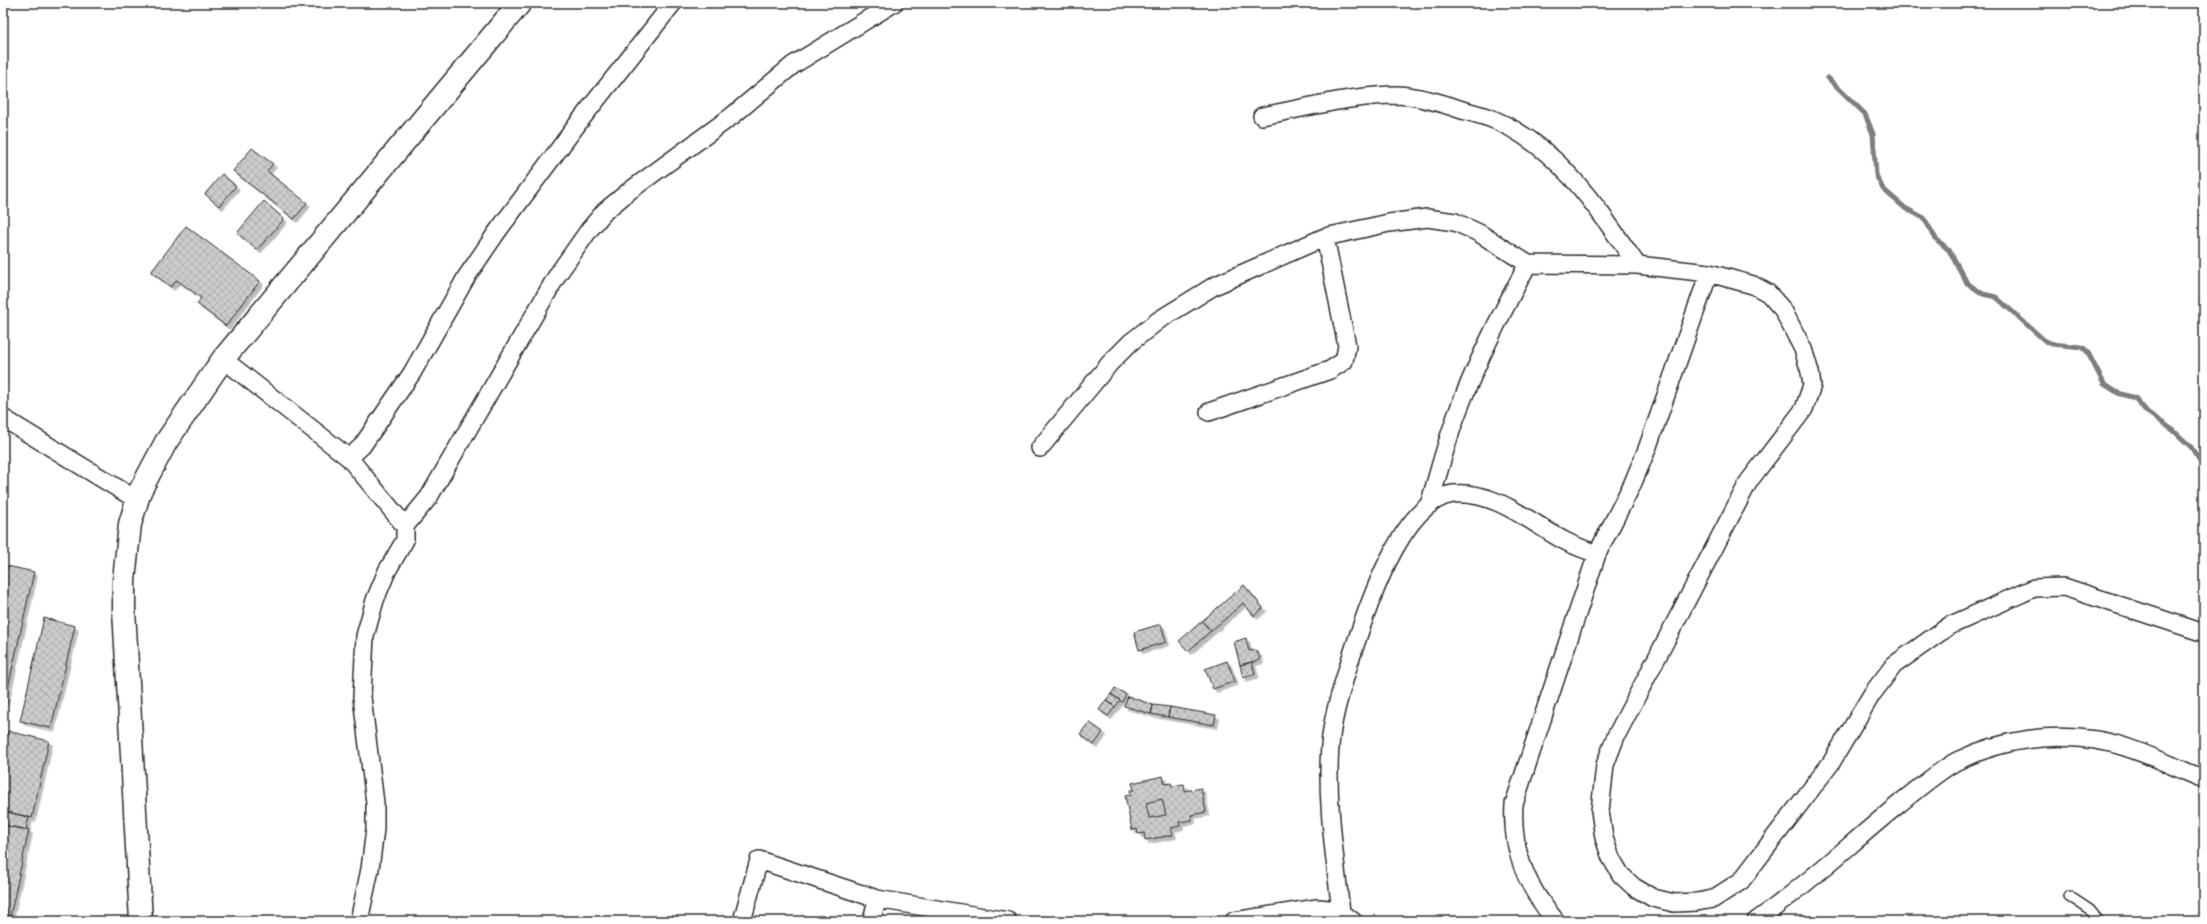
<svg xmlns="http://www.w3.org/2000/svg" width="2207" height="924" font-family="'Balsamiq Sans',sans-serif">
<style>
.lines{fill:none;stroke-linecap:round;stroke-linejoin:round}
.stream{stroke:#7e7e7e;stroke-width:5}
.building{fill:url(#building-cross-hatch);stroke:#2b2b2b;filter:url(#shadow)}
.service-casing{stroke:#2b2b2b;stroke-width:12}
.minor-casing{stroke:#2b2b2b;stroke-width:20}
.tertiary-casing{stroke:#2b2b2b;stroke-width:25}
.service{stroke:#fff;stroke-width:9}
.minor{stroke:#fff;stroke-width:17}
.tertiary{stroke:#fff;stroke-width:22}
</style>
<defs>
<pattern id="building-cross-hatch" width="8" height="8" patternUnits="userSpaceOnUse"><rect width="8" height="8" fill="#cbcbcb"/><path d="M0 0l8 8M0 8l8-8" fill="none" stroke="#aeaeae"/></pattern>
<filter id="shadow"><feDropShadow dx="3.5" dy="3.5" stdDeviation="0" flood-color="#0004"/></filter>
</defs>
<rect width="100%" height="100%" fill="#fff"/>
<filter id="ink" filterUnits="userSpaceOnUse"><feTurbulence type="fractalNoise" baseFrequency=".025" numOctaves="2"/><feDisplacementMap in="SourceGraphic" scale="8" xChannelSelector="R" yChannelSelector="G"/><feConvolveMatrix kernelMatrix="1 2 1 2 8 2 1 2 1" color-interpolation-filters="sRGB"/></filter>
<g filter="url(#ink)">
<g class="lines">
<!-- stream -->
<path class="stream" d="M1828,78L1865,114L1873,134L1876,175L1883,189L1905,208L1924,218L1936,239L1949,250L1967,283L1983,294L1996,297L2044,340L2052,344L2082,347L2087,351L2104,384L2118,393L2135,398L2147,412L2173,430L2191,447L2204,467
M2204,482V493"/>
</g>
<!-- building -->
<path class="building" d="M252,148L273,164L267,171L307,203L294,219L233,171Z
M222,174L236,186L219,206L205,194Z
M264,201L284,219L257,250L237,233Z
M186,226L260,281L226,326L197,304L201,298L177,280L171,287L151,272Z
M3,565L34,572L5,701H3Z
M1244,585L1263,608L1254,616L1243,603L1211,631L1202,621Z
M44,618L75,626L51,728L20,721Z
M1202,621L1211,631L1188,651L1179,641Z
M1161,624L1166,642L1139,650L1134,632Z
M1246,638L1249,651L1255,650L1256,653L1258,652L1260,660L1240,665L1234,642Z
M1227,661L1235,681L1213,689L1205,669Z
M1252,662L1255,674L1243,678L1240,665Z
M1115,688L1126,694L1122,702L1111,694Z
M1111,694L1120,700L1115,707L1106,700Z
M1128,696L1153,705L1151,714L1124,706Z
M1106,700L1115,707L1108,716L1099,710Z
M1153,705L1170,707L1168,717L1151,714Z
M1170,707L1216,715L1214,725L1168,717Z
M1089,722L1103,732L1094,745L1080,734Z
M8,731L49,741L32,818L3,811V753Z
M1163,776L1165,784L1171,783L1172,786L1184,784L1185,791L1201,788L1206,812L1191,815L1192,820L1179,822L1180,826L1171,828L1173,835L1145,840L1144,833L1138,834L1137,829L1132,830L1125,796L1131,795L1130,790H1134L1132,783Z
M1162,799L1166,815L1149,818L1146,803Z
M3,811L29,817L26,830L3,825Z
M3,825L29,830L9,921H3Z"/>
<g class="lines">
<!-- service casing -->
<g class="service-casing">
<path id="service" d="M2069,896L2090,910L2099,921"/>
</g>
<!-- minor casing -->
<g class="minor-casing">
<path id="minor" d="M1262,116C1306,108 1353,95 1397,95C1419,96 1442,103 1462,110C1474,113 1486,116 1497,121C1560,149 1599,210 1637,265
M223,359L349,458L405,526V540L387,571L375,600L365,636L362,697L375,803V829L370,869L359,921
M1209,412L1330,370L1344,361L1347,346L1325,237
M3,418L137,500
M1040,448L1110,363L1131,342L1159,320L1214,286L1325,237L1389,223L1427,218L1455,222L1479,233L1528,264L1637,265L1709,273L1753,285L1768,293L1783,310L1803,349L1810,372L1812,385L1804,409L1749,481L1616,736L1605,765L1600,811L1604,838L1611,858L1621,875L1634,887L1653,898L1674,903L1697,902L1713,899L1741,881L1831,763L1872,694L1894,665L1949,626L2034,588L2064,587L2204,633
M349,458L362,446L412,373L467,276L497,232L579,122L673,3
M1429,505C1439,472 1447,438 1460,406C1479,357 1503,310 1528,264
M405,526L429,497L558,274L589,230L605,211L628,192L732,116L793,65L894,3
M1341,912C1335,858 1326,801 1330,746C1332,718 1341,691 1349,664C1363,620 1399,501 1453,494C1494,490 1530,522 1563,540C1574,546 1586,550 1597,554
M742,921L759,860L877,899L1008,921
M872,921L877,899
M1234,921L1317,908C1332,908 1341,912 1353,921
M1556,921C1526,887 1511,850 1514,804L1597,554L1632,485L1647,449L1709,273
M1756,921C1806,886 1851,843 1899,804C1915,791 1940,770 1957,761C2001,740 2048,733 2096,740C2131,745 2171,766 2204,779"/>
</g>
<!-- tertiary casing -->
<g class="tertiary-casing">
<path id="tertiary" d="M141,921L124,609V580L130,524L140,491L166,442L223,359L520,3"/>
</g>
<!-- service -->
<use href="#service" class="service"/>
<!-- minor -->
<use href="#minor" class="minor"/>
<!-- tertiary -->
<use href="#tertiary" class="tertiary"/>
</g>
</g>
<!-- margin -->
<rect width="2207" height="924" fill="none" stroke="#fff" stroke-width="16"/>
<rect x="8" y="8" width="2191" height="908" fill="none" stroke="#2b2b2b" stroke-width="1.5" filter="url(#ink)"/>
</svg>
